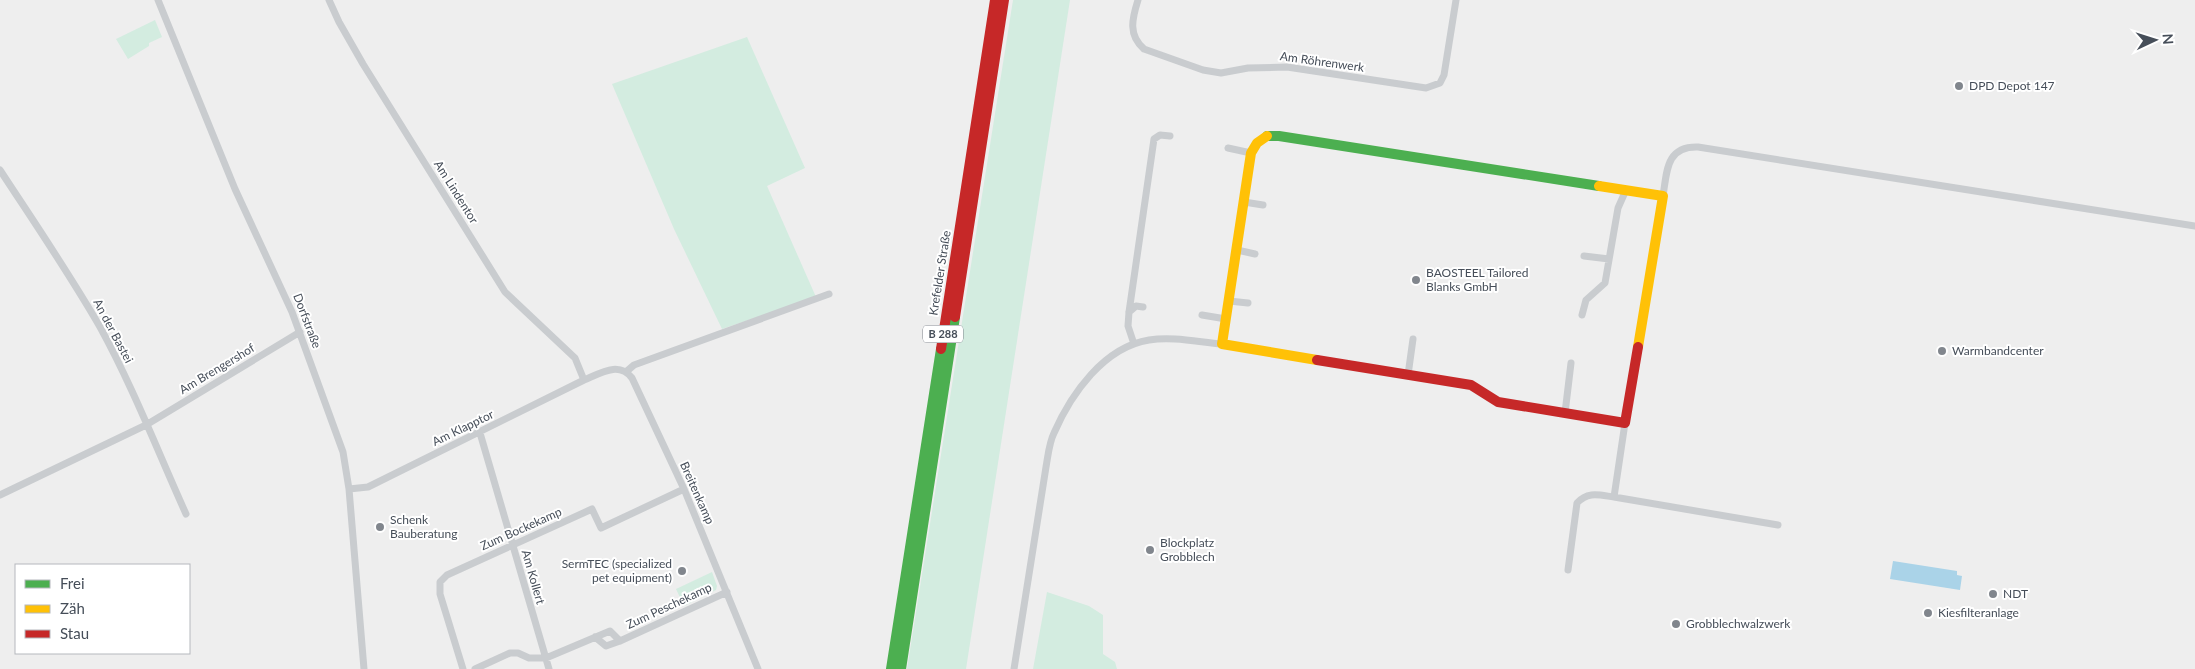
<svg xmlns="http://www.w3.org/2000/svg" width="2195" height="669" font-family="Lato,sans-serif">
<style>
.green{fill:#d3ece0}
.water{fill:#aad3e8}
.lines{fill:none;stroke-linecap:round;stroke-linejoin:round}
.street{stroke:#c9cccf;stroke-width:7}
.fast{stroke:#4caf50;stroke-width:10}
.slow{stroke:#ffc107;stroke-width:10}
.jam{stroke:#c62828;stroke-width:10}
.poi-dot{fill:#81868d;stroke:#fff;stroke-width:2}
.labels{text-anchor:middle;stroke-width:4;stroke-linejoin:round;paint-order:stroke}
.shield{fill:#fff;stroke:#7e838b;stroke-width:1}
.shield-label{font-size:11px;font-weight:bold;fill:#464e59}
.street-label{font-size:12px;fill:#464e59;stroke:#fff}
.poi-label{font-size:12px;fill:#464e59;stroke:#fff;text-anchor:start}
</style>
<rect width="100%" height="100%" fill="#eee"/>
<!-- green -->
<path class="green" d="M1013,0H1070L966,669H907Z
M155,20L162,37L149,43V46L128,59L116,39Z
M747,37L805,168L767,186L816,297L722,329L674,229L612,84Z
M712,572L717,586L716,590L684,606L676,589Z
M1047,592L1089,606L1103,615V654L1115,662L1117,669H1033Z"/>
<!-- water -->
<path class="water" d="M1893,561L1957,571V575L1962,576L1960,590L1890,579Z"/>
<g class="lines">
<!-- street -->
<path class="street" d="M158,0L235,189L292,312L343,452L349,489L364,669
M329,0L339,22L363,64L505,292L575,358L584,380
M1138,0C1132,19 1128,35 1144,49L1203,70L1221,73L1248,68L1287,67L1426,88L1440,83L1444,75L1456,0
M1228,148L1251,153
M0,170C34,222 69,273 100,327C133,387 158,452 186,514
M1663,196C1667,171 1666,146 1698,147L2195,226
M1244,202L1263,205
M1237,250L1255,254
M1584,256L1609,259
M1229,301L1248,303
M1129,312L1136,306L1143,307
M1202,315L1226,319
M1582,315L1586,300L1605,283L1618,208L1626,190
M1134,344L1128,326L1129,312L1154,139L1160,135L1170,136
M627,371L634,365L829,294
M1408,375L1413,339
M1565,413L1571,363
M1625,423L1614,497L1778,525
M480,433L549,669
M349,489L368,487L584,380C601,373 619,361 632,378L684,489L758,669
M0,495L146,425L300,332
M1568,570L1577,503C1588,491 1599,495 1614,497
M595,637L606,646L620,641L727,592
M463,669L440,594V582L447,575L592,509L601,528L684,489
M475,669L510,653H518L529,658H546L610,631L620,641
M1014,669L1046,467C1048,456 1049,443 1054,433C1071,394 1104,347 1149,340C1173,336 1198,342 1222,344"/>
<!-- fast -->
<path class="fast" d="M1267,136H1279L1599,186
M891,669L941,349
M901,669L955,317"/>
<!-- slow -->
<path class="slow" d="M1267,136L1257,143L1251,153L1222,344L1317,360
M1599,186L1663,196L1638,347"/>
<!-- jam -->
<path class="jam" d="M955,317L1004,0
M941,349L995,0
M1317,360L1471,385L1498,402L1625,423L1638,347"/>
</g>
<!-- markers -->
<g class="poi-dot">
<circle cx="1959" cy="86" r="5"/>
<circle cx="1416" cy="280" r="5"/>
<circle cx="1942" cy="351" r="5"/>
<circle cx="380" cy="527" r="5"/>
<circle cx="1150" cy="550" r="5"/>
<circle cx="682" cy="571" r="5"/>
<circle cx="1993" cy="594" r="5"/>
<circle cx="1928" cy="613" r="5"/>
<circle cx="1676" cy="624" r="5"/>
</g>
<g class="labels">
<!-- shield labels -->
<rect class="shield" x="923" y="325.5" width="40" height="17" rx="4"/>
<g class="shield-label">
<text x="943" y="338">B 288</text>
</g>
<!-- street labels -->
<g class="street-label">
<text transform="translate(1322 62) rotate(8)" y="4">Am Röhrenwerk</text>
<text transform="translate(456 192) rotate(58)" y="4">Am Lindentor</text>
<text transform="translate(940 273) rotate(-81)" y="4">Krefelder Straße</text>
<text transform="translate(307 321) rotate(69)" y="4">Dorfstraße</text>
<text transform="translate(113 331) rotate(62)" y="4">An der Bastei</text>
<text transform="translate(217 369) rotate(-31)" y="4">Am Brengershof</text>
<text transform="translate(463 428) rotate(-26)" y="4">Am Klapptor</text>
<text transform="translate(697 493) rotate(66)" y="4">Breitenkamp</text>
<text transform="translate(521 529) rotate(-24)" y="4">Zum Bockekamp</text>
<text transform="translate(533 577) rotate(74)" y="4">Am Kollert</text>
<text transform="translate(669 606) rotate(-25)" y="4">Zum Peschekamp</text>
</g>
<!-- poi labels -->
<g class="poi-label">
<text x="1969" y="90">DPD Depot 147</text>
<text x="1426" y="277">BAOSTEEL Tailored<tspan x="1426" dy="14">Blanks GmbH</tspan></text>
<text x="1952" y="355">Warmbandcenter</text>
<text x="390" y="524">Schenk<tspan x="390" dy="14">Bauberatung</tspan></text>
<text x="1160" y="547">Blockplatz<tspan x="1160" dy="14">Grobblech</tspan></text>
<text x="672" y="568" text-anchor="end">SermTEC (specialized<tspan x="672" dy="14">pet equipment)</tspan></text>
<text x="2003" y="598">NDT</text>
<text x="1938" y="617">Kiesfilteranlage</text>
<text x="1686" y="628">Grobblechwalzwerk</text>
</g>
</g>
<!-- legend -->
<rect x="15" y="564" width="175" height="90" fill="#ffffff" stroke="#b5b8bd"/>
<rect x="25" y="580" width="25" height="8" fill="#4caf50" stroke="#b5b8bd"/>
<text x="60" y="589" font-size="15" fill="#464e59">Frei</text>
<rect x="25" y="605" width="25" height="8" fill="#ffc107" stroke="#b5b8bd"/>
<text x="60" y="614" font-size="15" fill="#464e59">Zäh</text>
<rect x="25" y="630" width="25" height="8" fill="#c62828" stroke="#b5b8bd"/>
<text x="60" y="639" font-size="15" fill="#464e59">Stau</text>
<!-- north arrow -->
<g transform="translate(2155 40) rotate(86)" stroke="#ffffff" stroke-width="4" paint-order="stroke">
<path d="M0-4L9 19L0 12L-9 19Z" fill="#464e59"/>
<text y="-8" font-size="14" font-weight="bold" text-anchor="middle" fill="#464e59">N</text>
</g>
</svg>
